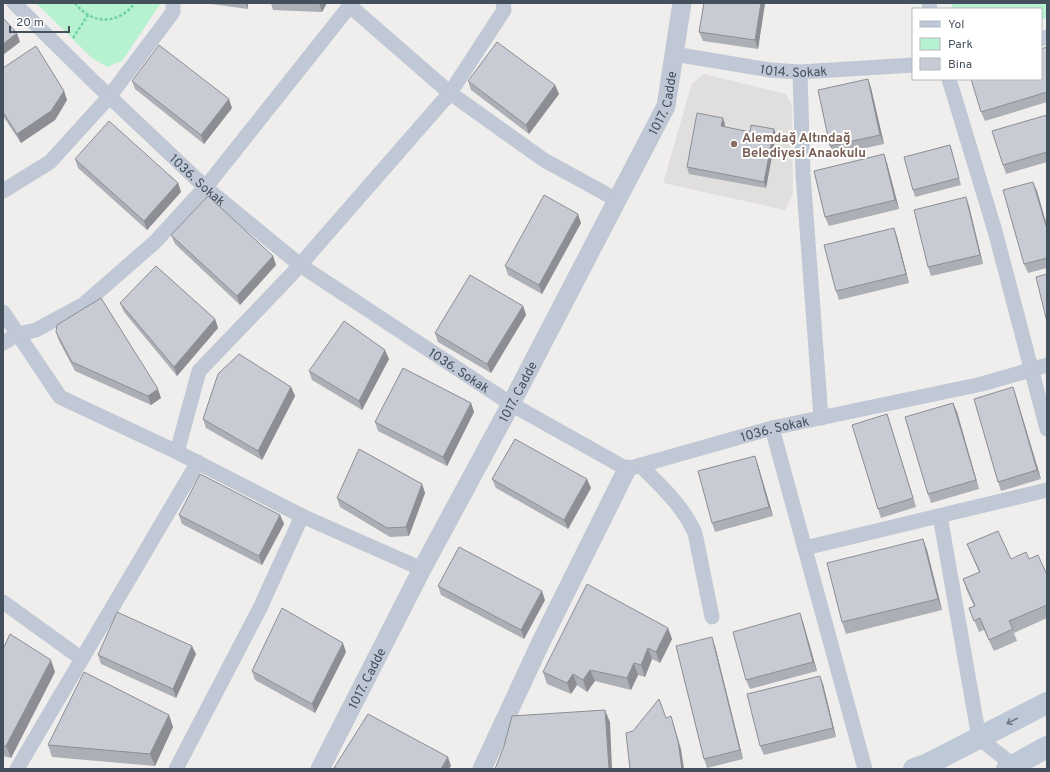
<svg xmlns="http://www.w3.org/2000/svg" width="1050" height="772" font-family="Overpass,sans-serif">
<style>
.education{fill:#e1dede}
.green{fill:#b7f2d0}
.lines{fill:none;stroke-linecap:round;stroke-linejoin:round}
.path{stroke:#6dd2a5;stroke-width:2.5;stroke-dasharray:3 2;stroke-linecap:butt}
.minor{stroke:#bfc8d4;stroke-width:15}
.tertiary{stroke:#bfc8d4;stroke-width:19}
.secondary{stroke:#bec9d8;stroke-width:22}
.wall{fill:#acafb5}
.shaded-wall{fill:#8c8e94}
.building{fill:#c8cbd3;stroke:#8c8e94}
.oneway{stroke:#6f7a87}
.education-dot{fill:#8d6e63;stroke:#fff;stroke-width:1.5}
.labels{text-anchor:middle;stroke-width:4;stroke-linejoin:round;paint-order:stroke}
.street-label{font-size:13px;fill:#444f5c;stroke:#fff}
.education-label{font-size:13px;font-weight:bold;fill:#785e54;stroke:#fff;text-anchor:start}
</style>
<rect width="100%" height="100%" fill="#f0eded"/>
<!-- education -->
<path class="education" d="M704,74L786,94L792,105L793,194L785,210L663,183L692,83Z"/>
<!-- green -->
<path class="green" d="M36,3H161L122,61L107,67L92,58Z
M951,3H1047V18L1041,19V9H953Z"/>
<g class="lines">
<!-- path -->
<path class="path" d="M75,3C92,25 118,25 135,3
M73,38L88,15"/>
<!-- minor -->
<g class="minor">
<path id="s1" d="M14,3L93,81L205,187L300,265L511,404L627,469L772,428L982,384L1047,365"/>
<path d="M929,3L930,9"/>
<path d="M350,6L450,93L544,160L617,200"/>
<path d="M1041,39L1047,37"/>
<path id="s2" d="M674,54L770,70L800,72L913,65"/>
<path d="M800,72L803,174L821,418"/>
<path d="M949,79L995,231L1047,429"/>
<path d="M3,191L50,162L109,97L173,12V3"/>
<path d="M3,312L60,397L177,452L302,516L422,569"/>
<path d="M3,343L18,334L36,330L84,304L155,242L209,183L352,3"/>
<path d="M772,428L865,769"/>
<path d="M177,452L199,371L292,274L450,93L504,10L503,3"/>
<path d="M640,465C661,486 683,506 695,533L712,617"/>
<path d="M940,516L979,738L1013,765L1016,769"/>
<path d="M805,548L1047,490"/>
<path d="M3,602L82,659"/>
<path d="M17,769L198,462"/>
<path d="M176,769L260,608L302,516"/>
</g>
<!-- tertiary -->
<g class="tertiary">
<path id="s3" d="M320,769L422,569L511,404L666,106L682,3"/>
<path d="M482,769L541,642L627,469"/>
</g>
<!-- secondary -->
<path class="secondary" d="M914,769L928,764L1047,703
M1007,769L1047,747"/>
</g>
<!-- wall -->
<path class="wall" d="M204,3H248V9Z
M271,3H327L322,12L273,10Z
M704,3H765L758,49L703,41L699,32Z
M1047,47V102L985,121L981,112Z
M3,68L64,91L67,100L55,120L21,143L3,116Z
M868,79L871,88L884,144L834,155L830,146Z
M132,81L232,108L204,144L135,89Z
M468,81L555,85L559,94L529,134L471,90Z
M1047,115V162L1006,174L1003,165Z
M725,124V127L750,132L774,129L776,135L766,188L689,174L687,167Z
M950,145L952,151L961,185L915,197L913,190Z
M75,159L178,183L181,192L147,230L78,168Z
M887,163L899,209L829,226L825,217Z
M1037,191L1047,226V268L1028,273L1024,264Z
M966,197L969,206L983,264L931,276L928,267Z
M581,223L542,294L508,275L505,266Z
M894,228L897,237L909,283L839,300L836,291Z
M171,235L273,256L276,265L240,305L175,244Z
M120,303L215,319L218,328L177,376L124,312Z
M523,306L526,315L491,373L438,342L435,333Z
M56,332L161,398L151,405L75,371L59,341Z
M389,359L362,410L312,380L309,371Z
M291,387L295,396L262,460L206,428L203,419Z
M1013,387L1016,396L1041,479L1001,491L998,482Z
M471,403L474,412L447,466L378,431L375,422Z
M953,403L957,412L979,489L931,503L928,494Z
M887,414L916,507L881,518L878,509Z
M758,465L773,516L715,532L712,523Z
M492,479L591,488L568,529L496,488Z
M422,484L425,493L409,536L390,537L340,507L337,498Z
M179,515H280L284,524L262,565L182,524Z
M923,539L927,550L942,610L846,634L842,622Z
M967,544L1011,559H1029L1047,575V618L1014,633L1017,641L994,651L984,630L979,632L969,608L974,606L967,591L963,579L979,572L972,556Z
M438,586L545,600L524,639L441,595Z
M803,622L817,671L750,689L746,680Z
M668,628L672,639L660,663L652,659L645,677L638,675L631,690L595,681L587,692L577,685L571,694L547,684L543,672Z
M715,646L743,759L707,768L704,759Z
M3,649L55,672L11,758L3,756Z
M346,652L315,713L255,680L252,671Z
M196,654L176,698L101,664L98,655Z
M823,684L836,737L764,755L760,746Z
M169,715L173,727L155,766L52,757L48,745Z"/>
<!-- shaded-wall -->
<path class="shaded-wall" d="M246,3H248V9Z
M319,3H327L322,12Z
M761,3H765L758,49L755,40Z
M17,33L20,42L3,55V44Z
M868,79L871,88L884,144L880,135Z
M555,85L559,94L529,134L526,125Z
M64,91L67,100L55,120L21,143L17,134Z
M229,99L232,108L204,144L201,135Z
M723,118L725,124L724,132L721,126Z
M774,129L776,135L766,188L764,182Z
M884,154L887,163L899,209L895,200Z
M1033,182L1037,191L1047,226V229Z
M178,183L181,192L147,230L144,221Z
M966,197L969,206L983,264L980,255Z
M578,214L581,223L542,294L539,285Z
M894,228L897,237L909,283L906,274Z
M273,256L276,265L240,305L237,296Z
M523,306L526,315L491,373L487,364Z
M215,319L218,328L177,376L174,367Z
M385,350L389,359L362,410L359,401Z
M291,387L295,396L262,460L258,451Z
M1013,387L1016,396L1041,479L1037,470Z
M158,389L161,398L151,405L148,396Z
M471,403L474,412L447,466L443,457Z
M953,403L957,412L979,489L976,480Z
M887,414L890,423L916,507L913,498Z
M755,456L758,465L773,516L769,507Z
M587,479L591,488L568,529L564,520Z
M422,484L425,493L409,536L406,527Z
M280,515L284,524L262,565L259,556Z
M923,539L927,550L942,610L938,599Z
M542,591L545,600L524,639L521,630Z
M800,613L803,622L817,671L813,662Z
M668,628L672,639L660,663L656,652Z
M712,637L715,646L743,759L740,750Z
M343,643L346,652L315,713L312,704Z
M192,646L196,654L176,698L173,689Z
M648,648L652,659L645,677L641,665Z
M51,660L55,672L11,758L6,746Z
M634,663L638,675L631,690L627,678Z
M590,670L595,681L587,692L583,680Z
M573,674L577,685L571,694L567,683Z
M820,676L823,684L836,737L833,728Z
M605,710L610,722L612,769H609Z
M169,715L173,727L155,766L150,754Z
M671,716L681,749L684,769H682Z
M448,757L451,766L449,769H441Z"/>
<!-- building -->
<path class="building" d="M704,3H761L755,40L699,32Z
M3,18L17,33L3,44Z
M497,42L555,85L526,125L468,81Z
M159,45L229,99L201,135L132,81Z
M36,46L64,91L51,111L17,134L3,112V68Z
M1047,47V92L981,112L971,79H1041V49Z
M868,79L880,135L830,146L818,90Z
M697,113L723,118L721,126L750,132L751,125L774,129L764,182L687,167Z
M1047,115V152L1003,165L992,131Z
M109,121L178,183L144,221L75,159Z
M950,145L959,178L913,190L904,157Z
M884,154L895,200L825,217L814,171Z
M1033,182L1047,229V258L1024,264L1003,190Z
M544,195L578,214L539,285L505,266Z
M208,196L273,256L237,296L171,235Z
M966,197L980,255L928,267L914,210Z
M894,228L906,274L836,291L824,245Z
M156,266L215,319L174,367L120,303Z
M1047,274V322L1036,277Z
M470,275L523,306L487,364L435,333Z
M101,298L158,389L148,396L72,362L56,332L57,325Z
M344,321L385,350L359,401L309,371Z
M239,354L291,387L258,451L203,419L218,374Z
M403,368L471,403L443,457L375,422Z
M1013,387L1037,470L998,482L974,399Z
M953,403L976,480L928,494L905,417Z
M887,414L913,498L878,509L852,425Z
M515,439L587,479L564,520L492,479Z
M359,449L422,484L406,527L387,528L337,498Z
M755,456L769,507L712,523L698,471Z
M200,474L280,515L259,556L179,515Z
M998,531L1011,559L1026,552L1029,559L1038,555L1047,575V605L1009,621L1013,629L989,640L980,618L974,621L969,608L975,606L963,579L980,572L967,544Z
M923,539L938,599L842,622L827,563Z
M459,547L542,591L521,630L438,586Z
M587,584L668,628L656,652L648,648L641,665L634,663L627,678L590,670L583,680L573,674L567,683L543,672Z
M282,608L343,643L312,704L252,671Z
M117,612L192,646L173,689L98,655Z
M800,613L813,662L746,680L733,632Z
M10,634L51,660L6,746H3V649Z
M712,637L740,750L704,759L676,646Z
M84,672L169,715L150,754L48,745Z
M820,676L833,728L760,746L747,694Z
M659,699L666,718L671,716L678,741L682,769H630L626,733L633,731Z
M605,710L609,769H495L504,746L512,716Z
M368,714L448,757L441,769H340L334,768Z"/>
<!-- one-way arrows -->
<defs><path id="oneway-shaft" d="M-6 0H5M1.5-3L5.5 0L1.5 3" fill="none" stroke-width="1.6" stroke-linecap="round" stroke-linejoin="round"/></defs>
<use class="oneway" href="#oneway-shaft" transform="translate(1012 721) rotate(153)"/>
<!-- markers -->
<circle class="education-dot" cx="734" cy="144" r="4"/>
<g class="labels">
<!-- street labels -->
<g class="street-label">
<text dy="5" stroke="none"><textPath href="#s2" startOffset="121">1014. Sokak</textPath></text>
<text dy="5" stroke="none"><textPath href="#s3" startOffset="750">1017. Cadde</textPath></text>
<text dy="5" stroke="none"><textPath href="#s1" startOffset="255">1036. Sokak</textPath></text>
<text dy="5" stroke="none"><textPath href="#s1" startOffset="579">1036. Sokak</textPath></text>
<text dy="5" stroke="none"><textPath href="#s3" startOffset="426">1017. Cadde</textPath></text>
<text dy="5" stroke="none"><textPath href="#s1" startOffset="927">1036. Sokak</textPath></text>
<text dy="5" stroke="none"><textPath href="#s3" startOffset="102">1017. Cadde</textPath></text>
</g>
<!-- education labels -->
<g class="education-label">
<text x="742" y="142">Alemdağ Altındağ<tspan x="742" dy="15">Belediyesi Anaokulu</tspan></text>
</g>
</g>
<!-- border -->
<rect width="1050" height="772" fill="none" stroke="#444f5c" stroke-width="8"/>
<!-- legend -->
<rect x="912" y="8" width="130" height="72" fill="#ffffff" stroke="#b4b9be"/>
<rect x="920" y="21" width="20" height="6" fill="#bec9d8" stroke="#b4b9be"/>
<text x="948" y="28" font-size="12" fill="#444f5c">Yol</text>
<rect x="920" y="38" width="20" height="12" fill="#b7f2d0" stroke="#b4b9be"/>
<text x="948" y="48" font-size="12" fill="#444f5c">Park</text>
<rect x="920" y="58" width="20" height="12" fill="#c8cbd3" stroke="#b4b9be"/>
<text x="948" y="68" font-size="12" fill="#444f5c">Bina</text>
<!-- scale -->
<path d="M10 26v6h59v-6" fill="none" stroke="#444f5c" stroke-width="2"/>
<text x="16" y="26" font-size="12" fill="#444f5c" stroke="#ffffff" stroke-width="3" paint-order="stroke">20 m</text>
</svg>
